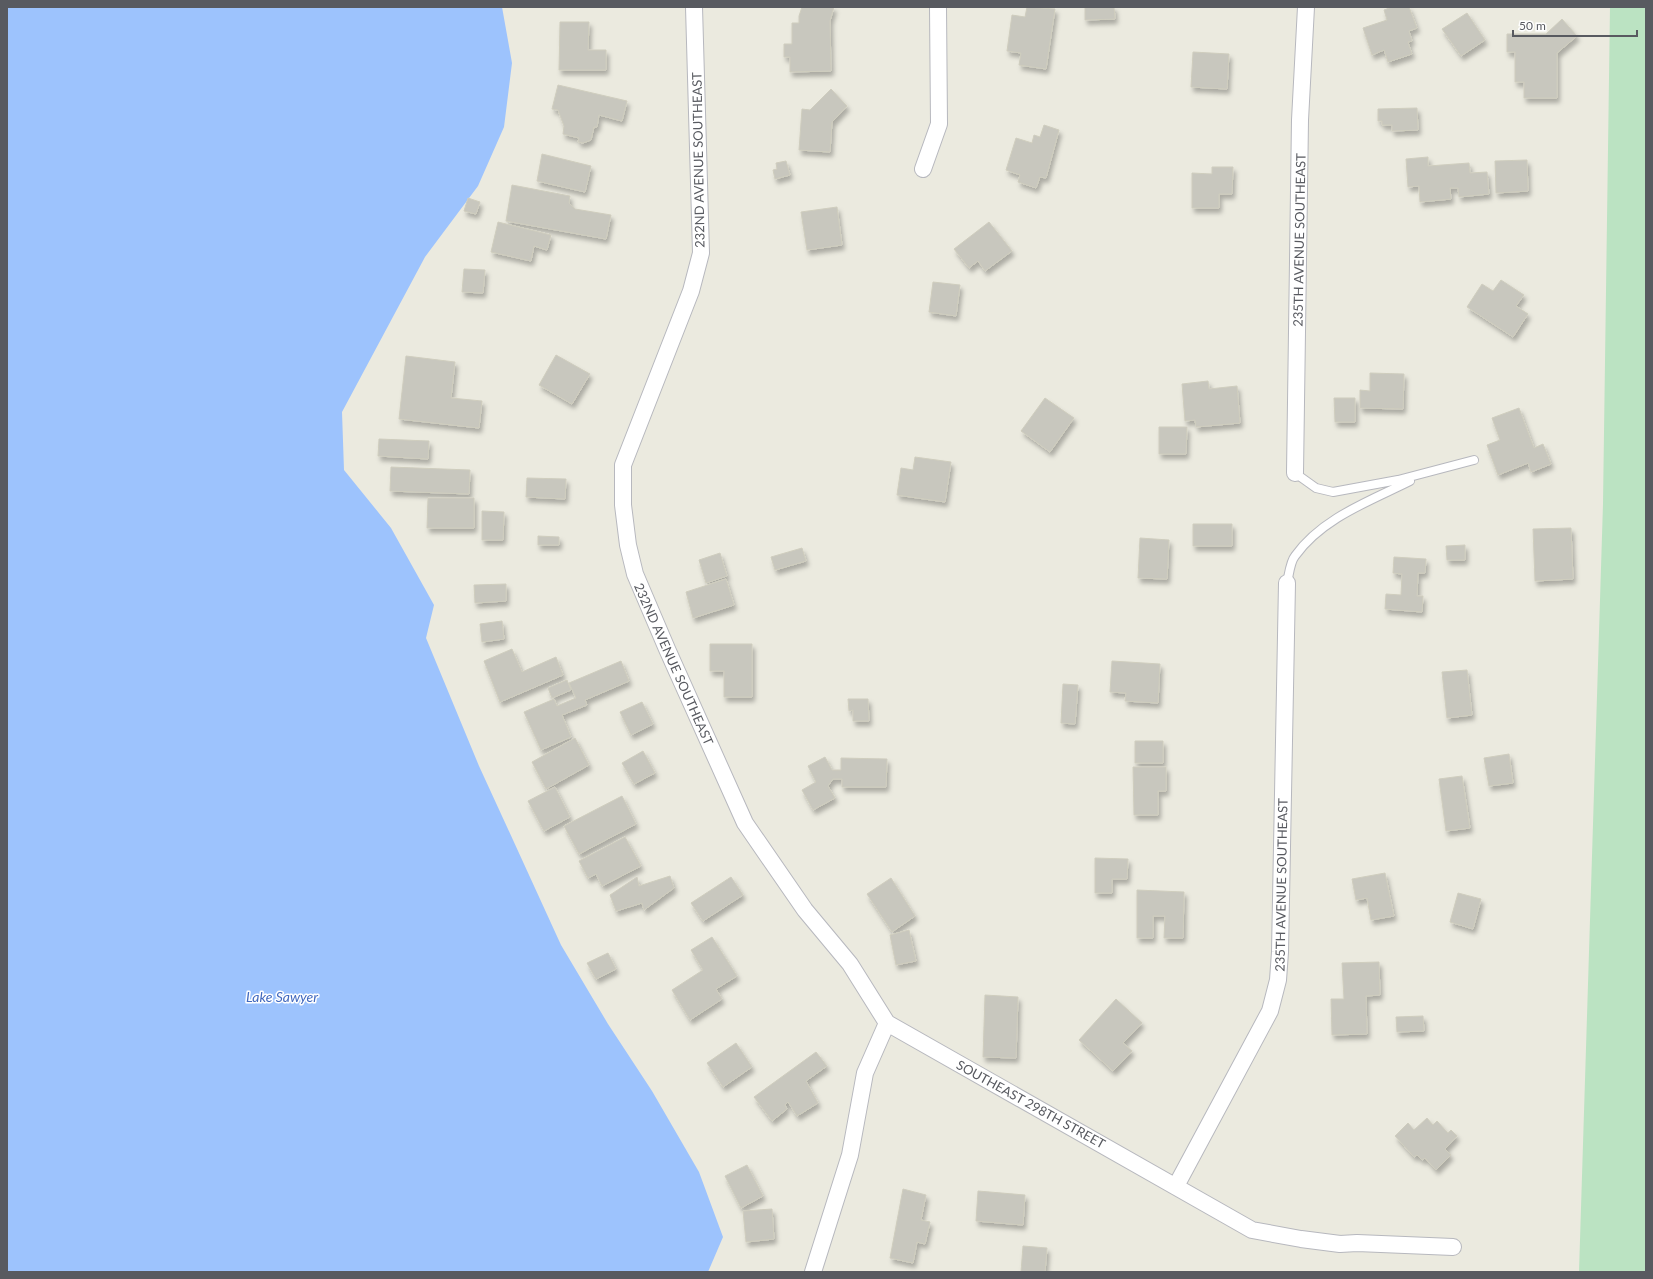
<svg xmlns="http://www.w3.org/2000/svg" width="1653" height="1279" font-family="Lato,sans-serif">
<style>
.green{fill:#bbe3c2}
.water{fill:#9dc3fd}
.building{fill:#c8c7be;stroke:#cfcdbe;filter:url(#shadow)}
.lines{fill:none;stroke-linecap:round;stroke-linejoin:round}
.service-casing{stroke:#b7b8be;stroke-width:10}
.minor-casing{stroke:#b7b8be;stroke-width:18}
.service{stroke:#fff;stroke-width:8}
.minor{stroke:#fff;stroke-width:16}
.labels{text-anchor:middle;stroke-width:3;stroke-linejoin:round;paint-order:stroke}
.street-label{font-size:13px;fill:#585a60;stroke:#fff}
.water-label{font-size:14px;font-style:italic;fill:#4269be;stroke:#fff}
</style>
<defs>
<filter id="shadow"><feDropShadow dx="2.5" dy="4.5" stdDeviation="2" flood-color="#0004"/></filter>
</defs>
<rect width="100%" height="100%" fill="#ebeadf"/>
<!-- green -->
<path class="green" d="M1610,7H1646V1272H1579L1603,504Z"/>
<!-- water -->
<path class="water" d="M7,7H502L512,63L504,127L478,186L425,257L342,412L344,470L391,528L434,605L426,638L479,766L513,840L561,945L608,1024L652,1091L699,1172L723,1237L708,1272H7Z"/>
<!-- building -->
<path class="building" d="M802,7H834L830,21L831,71L790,72V57H784V44H792V23H799V16Z
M1027,7L1055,9L1046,69L1019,65L1021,53L1007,51L1012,15L1025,17Z
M1085,7H1114L1115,19L1085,20Z
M1392,7H1409L1417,28L1409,31L1412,41L1408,42L1412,54L1388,62L1384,50L1372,55L1363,28L1387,20L1384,10Z
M1467,13L1485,40L1461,56L1442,29Z
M1562,19L1577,36L1557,53V98H1524V82H1515V52H1507V34H1546Z
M560,22H589L588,50H606V70H559Z
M1193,52L1229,54L1227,89L1191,87Z
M558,85L627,101L622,121L599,115L597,127H594L591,140L583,143L578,142L579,138L563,134L564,126L558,110L552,109Z
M831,89L847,106L832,122L830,152L799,150L802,109L810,110Z
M1417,108L1418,130L1392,131V125H1382V121H1378V109Z
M1044,125L1059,130L1046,178L1040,177L1036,188L1018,182L1020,175L1006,170L1016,138L1032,143L1034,135L1040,137Z
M542,154L591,166L585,192L537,181Z
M1428,157V166L1469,163L1470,173L1487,172L1489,194L1459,197L1458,188H1450L1451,199L1420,202L1419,186L1408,187L1406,159Z
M1527,160L1528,191L1496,193L1495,161Z
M786,161L790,175L775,179L773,170L777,169L776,163Z
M1212,167H1233L1232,194H1219V208H1192V173L1212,174Z
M512,185L570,196L569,203L575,209L611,215L606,239L506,221Z
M468,198L480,202L476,214L464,211Z
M837,207L842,245L807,250L801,212Z
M498,222L551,235L547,250L534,246L531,261L491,252Z
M989,222L1012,251L985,271L978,261L969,268L954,249Z
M464,269L485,270L483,293L462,292Z
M1501,280L1524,295L1516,306L1528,314L1513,337L1467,307L1482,284L1493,291Z
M933,282L960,285L956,316L929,312Z
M556,355L590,374L572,404L539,385Z
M406,356L455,362L451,398L482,401L479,428L399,419Z
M1370,373L1404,374L1403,409L1360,408V390L1370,391Z
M1208,381L1209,389L1237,386L1240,423L1196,427L1195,420L1185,421L1182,384Z
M1045,398L1074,418L1050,452L1021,431Z
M1334,398H1355V422H1335Z
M1519,408L1534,448L1543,444L1551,464L1531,472L1528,463L1498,475L1487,445L1500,440L1492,418Z
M1159,427H1187L1186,454H1159Z
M379,439L429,441L428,459L378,456Z
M915,457L951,462L945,502L897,495L901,468L913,470Z
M391,467L470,470L469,494L390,491Z
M527,478L566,479L565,499L526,497Z
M428,498H474V528H427Z
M482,511L504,512L503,540H482Z
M1193,524H1232V546H1193Z
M1571,528L1573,579L1535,581L1533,529Z
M538,536L559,537V545H538Z
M1140,538L1169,540L1167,579L1138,578Z
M1465,545V560H1447L1446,546Z
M802,548L806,561L775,570L771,557Z
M720,553L727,576L706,583L699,560Z
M1394,557L1426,559L1425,573H1418L1417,596H1423L1422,612L1385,609L1386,594L1401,595L1402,574L1393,573Z
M726,579L734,605L693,618L686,592Z
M506,584V601L475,603L474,585Z
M502,621L504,639L482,642L480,624Z
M710,644H752V697H724V671H710Z
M512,649L522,672L556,657L563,675L500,702L484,661Z
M621,661L629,681L585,700L587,705L562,715L571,737L541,750L524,712L554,699L557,706L576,698L569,683Z
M1112,661L1160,664L1158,703L1125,701L1126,693L1110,692Z
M1467,670L1472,715L1447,718L1442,672Z
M567,680L571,690L552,698L548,688Z
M1063,684L1078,685L1075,724L1061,723Z
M848,699H868L869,721H853V710L849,711Z
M642,702L653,724L631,735L620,712Z
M575,738L589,765L546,789L532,762Z
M1135,741H1163V763H1135Z
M643,751L655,773L634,784L622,763Z
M1509,754L1513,783L1489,786L1484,758Z
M825,757L832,770H841V758L887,759L886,787H842V779H833L828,786L835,798L813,810L802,790L816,782L808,766Z
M1133,767H1166V791H1158V815H1134Z
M1462,776L1470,828L1446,831L1439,779Z
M555,787L570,817L544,831L528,801Z
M622,796L636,824L579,854L564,826Z
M625,837L641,866L602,886L596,874L588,878L579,861Z
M1095,858L1128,859L1127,879H1112V893H1095Z
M1385,873L1394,916L1371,920L1367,898L1356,900L1352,879Z
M670,876L674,888L644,910L642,903L616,911L610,895L637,877L639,886Z
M731,877L743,895L703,921L691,903Z
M891,878L915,916L892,932L867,894Z
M1137,890L1184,892L1183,938H1164L1165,916H1153V938H1137Z
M1458,893L1481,899L1473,929L1450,922Z
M909,930L916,961L896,965L890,935Z
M712,937L737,976L716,989L722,999L690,1020L672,990L703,970L691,950Z
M608,953L616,969L596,979L587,963Z
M1379,962L1380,995L1366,996L1367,1034L1332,1035L1331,999H1344L1342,963Z
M985,995L1018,997L1016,1058L983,1057Z
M1116,999L1142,1023L1123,1043L1132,1051L1113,1071L1079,1040Z
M1423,1016L1424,1031L1397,1032L1396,1017Z
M736,1043L752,1067L723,1087L707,1063Z
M816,1052L827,1066L806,1081L818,1103L797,1116L788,1102L785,1105L787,1109L772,1121L754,1097Z
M1427,1118L1433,1125L1437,1121L1448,1133L1451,1130L1457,1136L1445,1149L1451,1155L1436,1170L1425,1158L1422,1160L1417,1155L1414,1157L1395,1136L1408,1123L1414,1130Z
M747,1165L763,1196L741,1208L725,1176Z
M903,1189L926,1195L921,1220L930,1222L925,1244L917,1242L913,1263L890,1258Z
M978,1191L1025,1195L1023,1225L976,1221Z
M772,1209L774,1239L746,1242L743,1211Z
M1023,1246L1047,1248L1045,1272H1021Z"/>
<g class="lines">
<!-- service casing -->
<g class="service-casing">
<path id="service" d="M1295,473L1316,488L1333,492L1398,480L1474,460
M1287,583C1289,575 1290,562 1295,556C1322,518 1370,501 1410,481"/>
</g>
<!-- minor casing -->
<g class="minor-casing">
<path id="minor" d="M694,7L701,253L691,291L623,465V505L628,545L635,574L667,649L745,823L805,910L850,964L887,1023L865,1073L850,1155L813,1272
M923,169L939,124L938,7
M1295,473L1300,120L1306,7
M887,1023L1252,1230L1301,1239L1340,1244L1357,1243L1453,1247
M1176,1186L1270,1011L1278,980L1280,952L1287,583"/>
</g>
<!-- service -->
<use href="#service" class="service"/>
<!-- minor -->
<use href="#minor" class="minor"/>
</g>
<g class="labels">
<!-- street labels -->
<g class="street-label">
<text transform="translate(698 160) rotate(-91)" y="5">232ND AVENUE SOUTHEAST</text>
<text transform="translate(1299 240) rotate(-89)" y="5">235TH AVENUE SOUTHEAST</text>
<text transform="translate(674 664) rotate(66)" y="5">232ND AVENUE SOUTHEAST</text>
<text transform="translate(1281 885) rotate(-89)" y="5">235TH AVENUE SOUTHEAST</text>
<text transform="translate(1031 1104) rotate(29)" y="5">SOUTHEAST 298TH STREET</text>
</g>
<!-- water labels -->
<g class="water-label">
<text x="282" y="1002">Lake Sawyer</text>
</g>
</g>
<!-- border -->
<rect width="1653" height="1279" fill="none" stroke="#585a60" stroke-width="16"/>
<!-- scale -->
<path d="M1513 30v6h124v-6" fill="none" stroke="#585a60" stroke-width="2"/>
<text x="1519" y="30" font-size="12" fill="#585a60" stroke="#ffffff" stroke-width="3" paint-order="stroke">50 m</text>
</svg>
